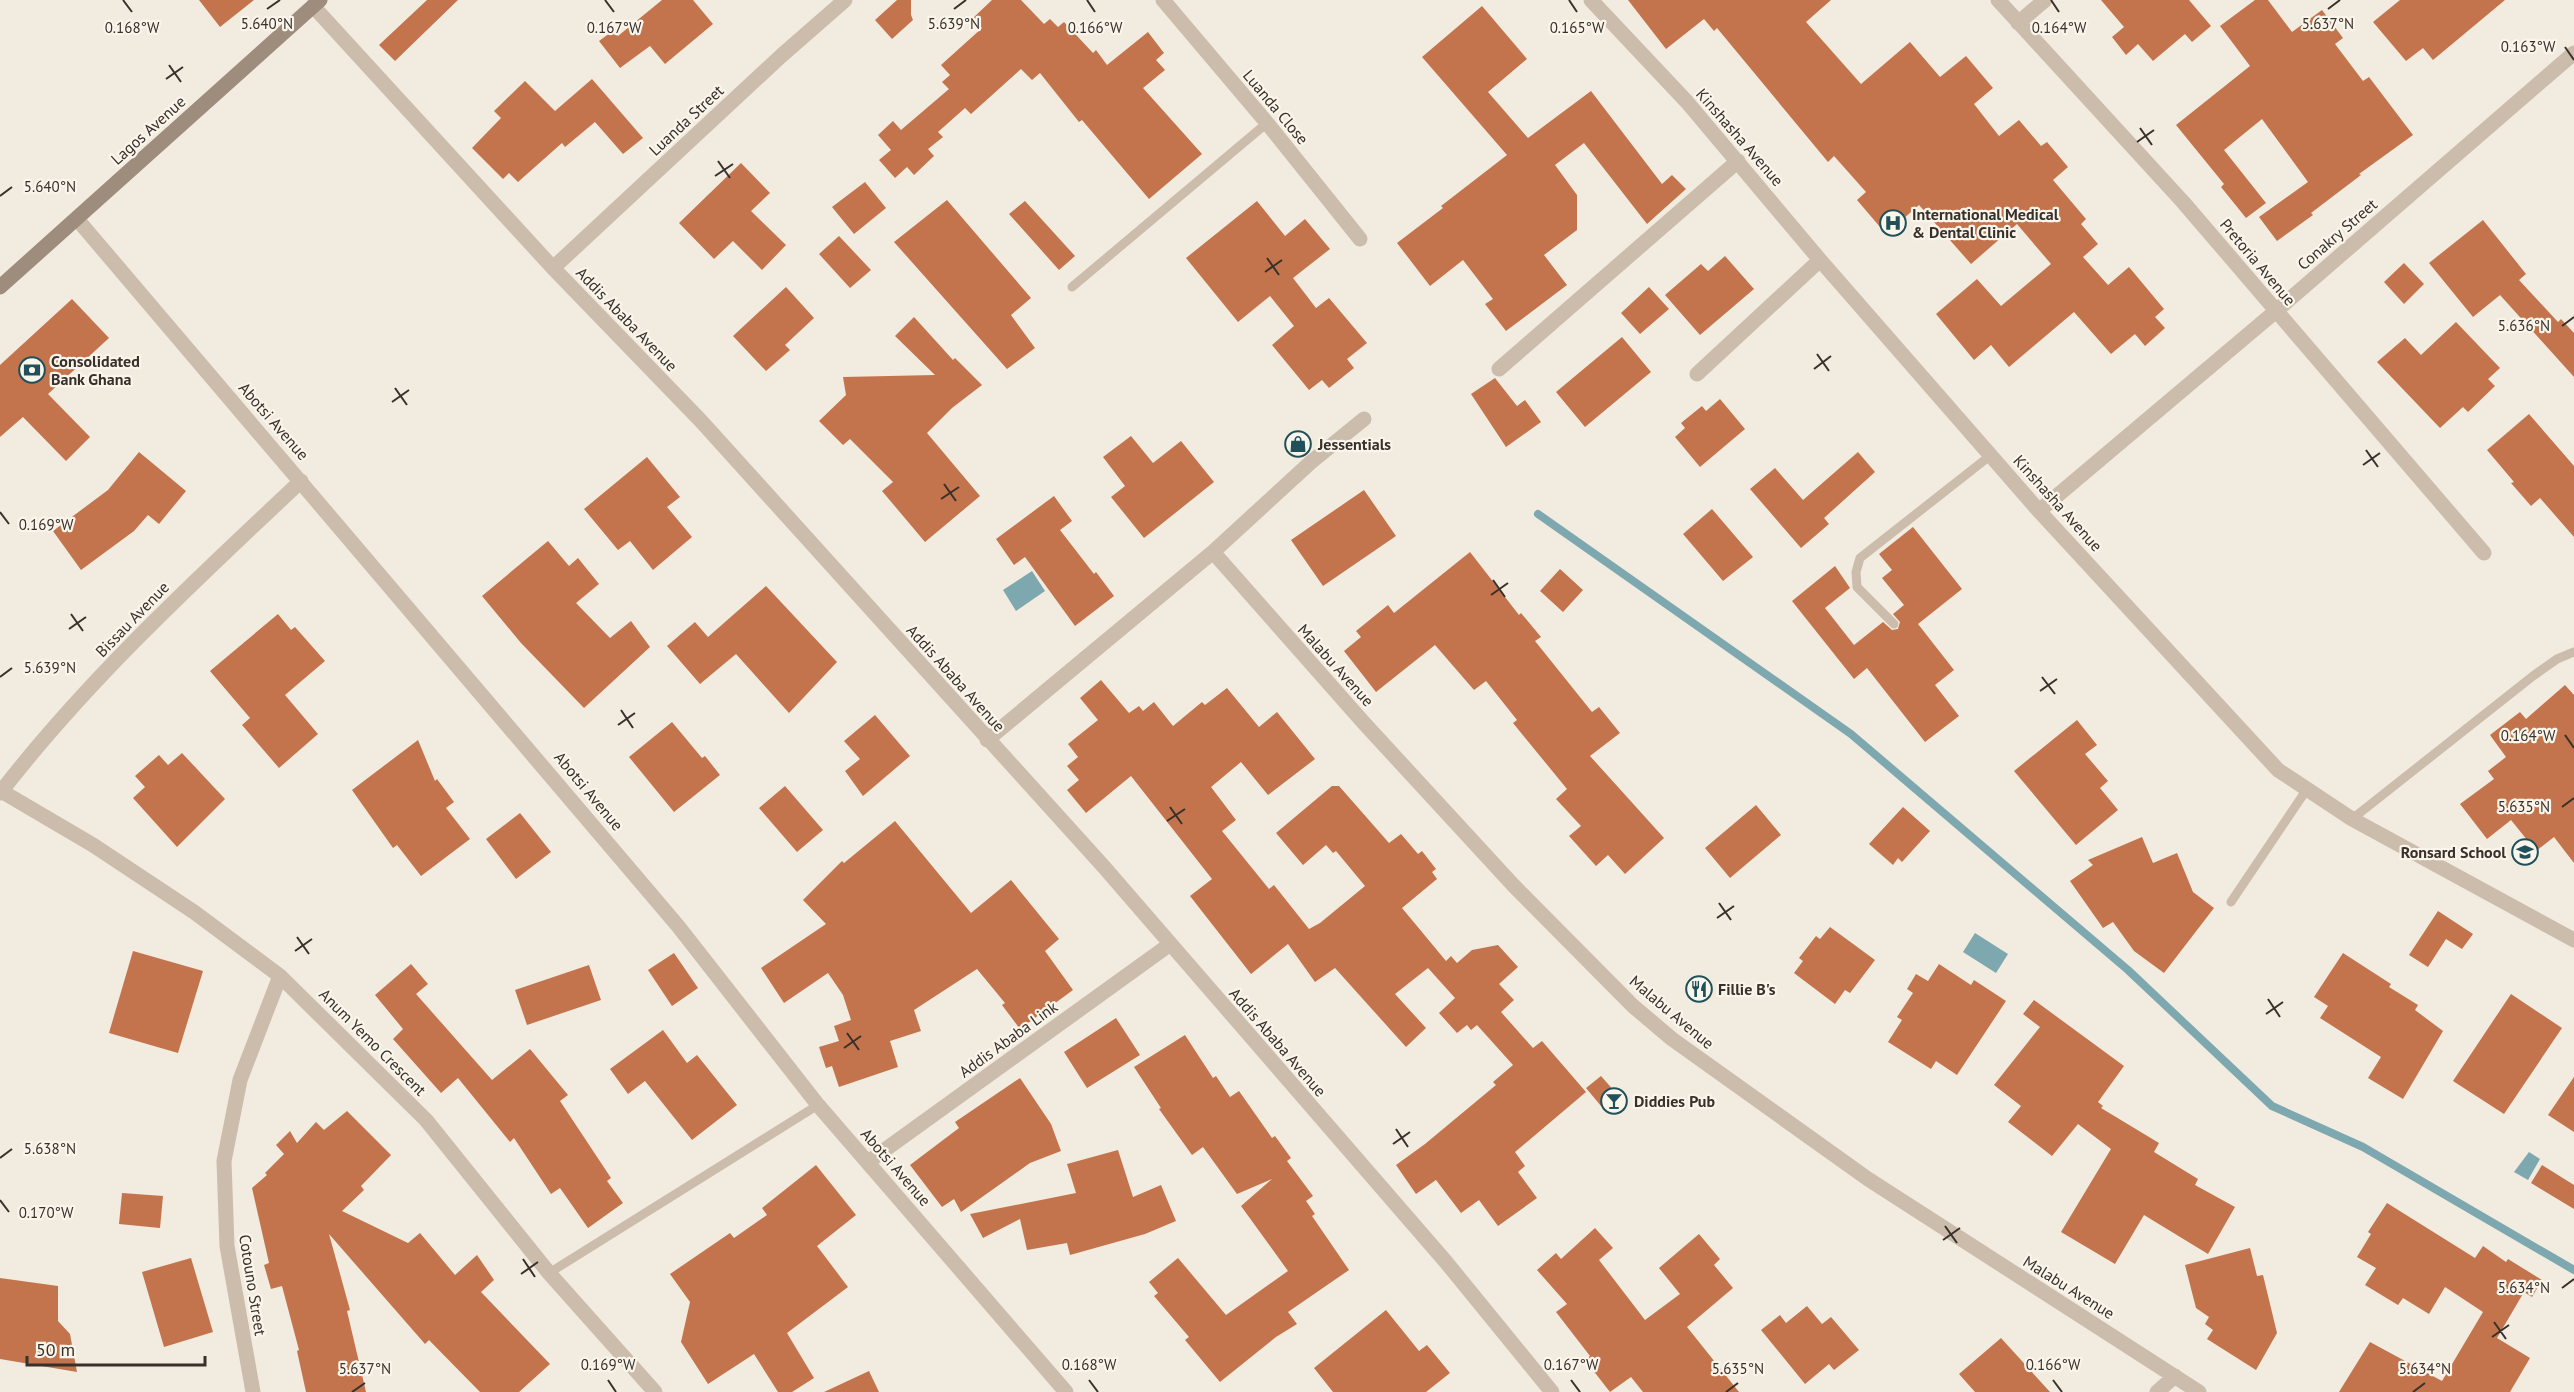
<svg xmlns="http://www.w3.org/2000/svg" width="2574" height="1392" font-family="'PT Sans',sans-serif">
<style>
.water{fill:#7ea8af}
.lines{fill:none;stroke-linecap:round;stroke-linejoin:round}
.stream{stroke:#7ea8af;stroke-width:8}
.building{fill:#c3744c}
.lane{stroke:#cbbcab;stroke-width:9}
.street{stroke:#cbbcab;stroke-width:15}
.secondary{stroke:#9e8c7c;stroke-width:15}
.ticks{fill:none;stroke:#38302a;stroke-width:2}
.labels{text-anchor:middle;stroke-width:4.5;stroke-linejoin:round;paint-order:stroke}
.street-label{font-size:16px;fill:#38302a;stroke:#faf5eb}
.poi-label{font-size:16px;font-weight:bold;fill:#38302a;stroke:#faf5eb;text-anchor:start}
.ticks-label{font-size:15px;text-anchor:middle;fill:#38302a;stroke:#faf5eb;stroke-width:4.5;stroke-linejoin:round;paint-order:stroke}
</style>
<rect width="100%" height="100%" fill="#f2ebdf"/>
<!-- water -->
<path class="water" d="M1032,571L1045,591L1016,611L1003,590Z
M1975,933L2008,954L1996,973L1963,952Z
M2529,1152L2540,1159L2528,1180L2514,1172Z"/>
<g class="lines">
<!-- stream -->
<path class="stream" d="M1538,514L1851,734L2128,970L2272,1106L2363,1147L2574,1270"/>
</g>
<!-- building -->
<path class="building" d="M199,0H254L220,27Z
M427,0H458L395,61L379,45Z
M662,0H693L713,24L665,64L650,46L620,68L599,41L614,30L618,36Z
M897,0H911V15L913,20L892,39L875,20Z
M992,0H1021L1044,24L1050,19L1058,27L1064,22L1093,53L1096,50L1107,65L1148,32L1164,53L1156,60L1165,70L1143,88L1202,154L1149,199L1082,120L1079,122L1040,73L1032,80L1021,69L971,114L965,108L938,132L943,137L928,149L934,156L914,175L907,167L895,178L879,160L891,150L878,135L893,121L901,130L949,89L942,82L950,75L941,65L982,28L973,18Z
M1628,0H1831L1806,22L1861,84L1910,42L1940,77L1966,56L1993,88L1974,104L1999,136L2019,120L2041,146L2047,142L2068,167L2053,180L2086,219L2081,224L2098,244L2083,257L2108,285L2129,267L2164,309L2155,317L2165,328L2145,346L2135,334L2111,354L2074,312L2009,367L1991,345L1974,360L1936,314L1977,279L2001,306L2051,264L2017,224L1971,264L1919,205L1886,234L1857,200L1866,192L1834,156L1828,162L1717,28L1714,31L1704,19L1666,49Z
M2101,0H2189L2211,26L2192,42L2185,34L2153,61L2138,44L2126,55L2112,37L2124,27Z
M2255,0H2268L2292,32L2322,10L2343,38L2335,44L2363,81L2369,77L2413,135L2359,174L2361,175L2311,213L2313,215L2277,241L2259,217L2308,182L2262,119L2224,150L2266,203L2246,218L2221,187L2224,184L2176,125L2250,66L2220,26Z
M2400,0H2505L2433,60L2423,48L2406,61L2373,22Z
M1482,6L1527,59L1488,92L1528,138L1591,91L1662,184L1672,175L1686,189L1647,224L1584,143L1555,165L1577,195V230L1544,255L1567,285L1506,331L1485,304L1493,299L1463,260L1430,286L1397,243L1443,208L1441,206L1507,155L1422,57Z
M592,79L643,138L623,154L595,122L565,147L562,143L518,182L509,173L503,179L472,148L501,118L494,111L525,81L555,111Z
M741,163L770,193L751,211L786,245L762,270L733,241L714,259L679,223Z
M865,182L886,208L854,234L832,207Z
M947,200L1031,298L1011,315L1035,348L1007,369L894,242Z
M1025,201L1075,256L1059,270L1009,214Z
M1257,201L1285,236L1305,219L1330,249L1293,278L1316,308L1329,298L1367,343L1347,359L1354,368L1329,388L1322,380L1309,390L1272,345L1294,326L1270,296L1238,322L1186,258Z
M2483,220L2526,274L2519,280L2558,322L2561,319L2574,333V377L2500,295L2473,317L2429,263Z
M839,236L871,270L850,288L819,254Z
M1725,256L1754,289L1700,335L1665,295L1701,264L1708,271Z
M2404,263L2424,284L2404,304L2384,282Z
M786,287L814,318L785,345L790,350L766,371L733,336Z
M1649,287L1669,309L1640,334L1621,313Z
M72,299L109,338L48,394L90,437L66,461L23,417L0,437V365Z
M914,317L953,360L955,358L982,385L952,408L927,433L980,496L925,542L882,491L893,482L850,439L843,445L819,421L846,395L843,377L935,375L895,336Z
M2456,322L2500,368L2488,379L2495,386L2468,412L2463,407L2440,428L2377,362L2405,338L2421,355Z
M1622,337L1651,372L1585,427L1556,392Z
M1495,378L1517,406L1525,400L1541,422L1506,447L1471,394Z
M1720,399L1745,429L1700,467L1675,437L1685,428L1681,423L1702,406L1706,411Z
M2529,414L2574,466V537L2540,498L2531,506L2511,483L2514,482L2487,450Z
M1131,436L1153,463L1181,441L1214,482L1144,538L1111,497L1125,486L1103,457Z
M139,452L186,491L159,524L148,515L134,531L81,570L53,531L108,490Z
M1858,452L1875,472L1824,518L1829,524L1801,548L1750,489L1775,468L1803,500Z
M647,457L680,497L667,507L692,537L653,570L630,541L618,550L584,509Z
M1364,490L1396,536L1323,586L1291,540Z
M1054,496L1072,521L1060,530L1094,574L1096,572L1114,596L1075,626L1025,557L1014,565L996,539Z
M1712,509L1753,557L1723,581L1683,534Z
M1913,527L1962,589L1918,624L1954,670L1935,685L1959,716L1925,742L1867,668L1854,679L1792,601L1835,566L1850,588L1825,608L1854,645L1883,622L1892,630L1898,629L1900,622L1893,614L1904,605L1882,578L1892,570L1879,554Z
M548,541L569,566L578,558L599,584L576,603L610,638L631,621L650,647L584,708L521,643L482,596Z
M1470,552L1519,615L1521,613L1541,637L1535,641L1592,712L1599,707L1620,733L1590,756L1664,838L1625,874L1608,855L1596,866L1569,836L1581,826L1556,799L1567,789L1513,723L1517,720L1486,681L1474,690L1435,645L1376,692L1344,651L1361,637L1356,631L1388,605L1394,613Z
M1560,569L1583,590L1563,612L1540,591Z
M766,586L837,662L789,713L736,654L700,684L667,646L695,622L708,637Z
M278,614L291,630L295,627L325,661L285,695L318,734L279,768L242,725L250,718L210,671Z
M1101,680L1129,713L1139,706L1143,711L1154,702L1173,726L1202,702L1205,705L1227,688L1259,727L1277,712L1315,759L1268,795L1241,762L1211,787L1236,820L1222,831L1269,889L1274,885L1309,929L1320,923L1365,886L1336,851L1333,853L1326,845L1303,865L1276,833L1332,786H1339L1389,843L1401,834L1418,854L1422,851L1436,869L1432,872L1437,879L1402,908L1446,961L1451,956L1457,963L1472,950L1498,945L1518,967L1499,984L1514,1000L1501,1012L1533,1048L1542,1041L1586,1092L1515,1152L1525,1166L1518,1172L1537,1198L1498,1226L1479,1200L1461,1213L1436,1180L1416,1194L1396,1165L1425,1144L1496,1085L1493,1082L1513,1065L1477,1025L1471,1030L1467,1025L1457,1033L1439,1013L1455,998L1428,968L1395,994L1426,1028L1406,1047L1335,968L1315,982L1288,944L1251,974L1190,896L1212,879L1131,776L1086,813L1067,790L1079,780L1067,766L1078,757L1068,744L1098,720L1080,698Z
M2565,685L2574,695V863L2554,837L2536,851L2511,820L2487,839L2460,804L2494,779L2488,771L2506,757L2490,735L2520,712L2526,719Z
M875,715L910,756L863,796L845,771L860,759L844,741Z
M2077,720L2097,745L2085,754L2108,781L2100,788L2118,810L2076,845L2014,771Z
M672,722L702,758L705,756L720,775L674,812L629,757Z
M418,740L435,781L437,779L454,802L446,808L470,839L421,876L397,845L393,848L352,790Z
M182,753L225,799L177,847L133,798L145,787L135,776L159,755L168,765Z
M785,786L823,830L797,852L759,808Z
M1756,805L1781,835L1730,878L1705,848Z
M1903,807L1930,831L1902,862L1898,858L1893,865L1869,844Z
M520,813L551,852L516,879L486,839Z
M895,821L971,913L1011,880L1059,939L1045,951L1073,990L1020,1029L1002,1005L1005,1003L977,969L914,1010L921,1031L890,1041L898,1067L839,1087L832,1066L826,1068L819,1047L839,1041L834,1026L851,1020L843,995L828,973L784,1003L761,968L826,924L803,900L842,861L844,863Z
M2142,837L2153,863L2177,853L2193,892L2214,908L2164,973L2134,951L2113,922L2103,928L2070,881L2093,865L2088,860Z
M2438,911L2473,934L2462,949L2446,939L2428,967L2409,955Z
M1830,927L1875,960L1850,993L1845,990L1835,1004L1794,973L1803,961L1799,958L1816,936L1820,939Z
M133,951L203,971L178,1053L109,1033Z
M674,953L698,988L672,1006L648,970Z
M2343,953L2391,984L2389,987L2418,1005L2415,1010L2443,1031L2403,1099L2368,1078L2381,1057L2320,1018L2328,1006L2314,997Z
M411,964L428,984L416,994L492,1080L530,1049L568,1095L560,1101L611,1178L607,1181L623,1203L588,1228L560,1188L551,1194L514,1138L510,1142L458,1078L441,1093L393,1039L403,1029L375,995Z
M1939,964L1971,985L1974,980L2006,1001L1957,1075L1936,1061L1931,1069L1888,1042L1902,1020L1897,1017L1913,993L1907,989L1916,974L1928,981Z
M589,965L601,1000L527,1025L515,990Z
M2511,994L2562,1028L2504,1114L2453,1081Z
M2034,1000L2124,1066L2098,1102L2103,1106L2101,1108L2159,1143L2154,1152L2198,1179L2195,1185L2235,1207L2208,1254L2144,1215L2115,1264L2061,1232L2111,1149L2078,1124L2052,1156L2008,1122L2021,1106L1994,1085L2040,1027L2023,1014Z
M1116,1018L1140,1055L1087,1088L1064,1052Z
M663,1030L687,1063L697,1055L737,1105L692,1140L645,1081L628,1094L610,1069Z
M1185,1035L1213,1078L1216,1076L1230,1097L1239,1091L1272,1138L1275,1136L1291,1158L1287,1161L1313,1196L1306,1201L1315,1214L1312,1216L1349,1270L1288,1312L1297,1324L1276,1337L1220,1382L1185,1340L1189,1337L1154,1296L1158,1293L1149,1282L1178,1258L1226,1315L1288,1271L1241,1206L1272,1179L1237,1194L1203,1147L1192,1155L1159,1109L1161,1108L1134,1067Z
M1601,1076L1616,1093L1601,1106L1586,1088Z
M2574,1077V1132L2548,1115Z
M1020,1078L1051,1124L1061,1151L1030,1163L961,1212L954,1199L942,1207L910,1165L959,1128L955,1122Z
M347,1111L391,1155L361,1186L364,1190L342,1211L408,1243L420,1233L455,1275L477,1255L494,1280L481,1292L550,1364L519,1392H480L429,1340L425,1344L329,1234L350,1310L347,1311L366,1392H306L297,1351L299,1350L282,1286L271,1289L264,1265L269,1263L252,1188L267,1175L265,1173L284,1154L276,1145L290,1131L297,1143L316,1122L324,1130Z
M1118,1150L1133,1197L1161,1185L1176,1221L1145,1234L1070,1255L1067,1243L1027,1250L1020,1219L983,1238L970,1214L1076,1193L1067,1164Z
M816,1165L856,1215L817,1246L848,1287L787,1333L814,1378L792,1392H778L754,1354L708,1384L681,1342L690,1302L670,1274L730,1233L734,1238L767,1215L762,1208Z
M2542,1165L2574,1185V1209L2531,1183Z
M122,1193L163,1196L160,1228L119,1224Z
M2387,1203L2475,1258L2483,1246L2506,1262L2508,1259L2542,1280L2532,1297L2524,1292L2497,1338L2530,1358L2510,1392H2339L2370,1342L2442,1381L2483,1312L2445,1287L2429,1314L2403,1298L2398,1305L2365,1285L2376,1268L2357,1257L2371,1234L2368,1232Z
M1595,1228L1613,1248L1599,1260L1645,1320L1680,1294L1659,1268L1699,1234L1720,1259L1714,1265L1733,1288L1687,1327L1739,1392H1643L1631,1377L1610,1392L1585,1360L1590,1356L1556,1312L1567,1304L1537,1270L1556,1253L1561,1259Z
M2250,1248L2257,1276L2263,1275L2277,1333L2256,1370L2207,1339L2213,1330L2205,1324L2209,1317L2196,1308L2185,1265Z
M191,1258L213,1332L164,1347L142,1272Z
M0,1278L58,1286V1321L70,1334L77,1372L0,1359Z
M1807,1306L1822,1324L1831,1317L1859,1350L1834,1370L1829,1364L1805,1384L1761,1330L1780,1315L1786,1323Z
M1386,1310L1419,1351L1427,1345L1450,1373L1426,1392H1333L1314,1368Z
M2001,1338L2050,1392H1975L1959,1374Z
M869,1371L879,1392H824Z"/>
<g class="lines">
<!-- lane -->
<path class="lane" d="M1072,287L1267,123
M1894,624L1857,587L1856,572L1860,558L1991,455
M2352,819L2533,676L2557,659L2574,652
M2231,902L2307,789
M549,1273L818,1105"/>
<!-- street -->
<path class="street" d="M1163,0L1267,123L1360,239
M1591,0L1687,102L1820,260L2039,511L2278,770L2352,819L2574,940
M1998,0L2183,202L2484,553
M313,6L553,268L701,421L1104,867L1446,1262L1552,1392
M2018,23L2045,0
M77,219L678,926L818,1105L1066,1392
M553,268L781,56L845,0
M1499,369L1738,161
M1697,374L1820,260
M2039,511L2276,311L2574,53
M1213,552L1363,722L1514,886L1633,1006L1672,1039L1868,1179L2199,1392
M987,740L1213,552L1311,462L1364,419
M1,791L93,845L194,912L280,976L426,1120L549,1273L655,1392
M0,793C89,678 196,580 301,481
M868,1162L1169,945
M253,1392L227,1246L224,1161L240,1080L280,976
M2157,1392L2175,1376"/>
<!-- secondary -->
<path class="secondary" d="M0,287L320,0"/>
</g>
<!-- ticks -->
<path class="ticks" d="M123,0L132,12M605,0L614,12M1087,0L1095,12M1569,0L1577,12M2051,0L2059,12M267,9L280,0M954,9L966,0M2328,9L2340,0M2565,47L2574,60M169,65L181,82M166,79L183,67M2140,128L2152,145M2137,142L2154,130M718,161L730,178M715,176L733,164M0,196L12,187M1267,258L1279,275M1265,272L1282,260M2562,326L2574,317M1817,354L1829,371M1814,369L1831,356M395,388L407,405M392,402L409,390M2366,450L2378,467M2363,465L2380,453M944,484L956,501M941,499L959,487M0,512L9,524M1493,580L1505,597M1491,595L1508,583M71,614L83,631M69,629L86,617M0,677L12,668M2042,677L2055,694M2040,691L2057,679M621,710L633,728M618,725L635,713M2565,735L2574,748M1170,807L1182,824M2562,807L2574,798M1167,821L1185,809M1719,903L1731,920M1717,918L1734,906M297,937L309,954M295,951L312,939M2268,999L2280,1017M2266,1014L2283,1002M847,1033L859,1050M844,1048L861,1036M1396,1129L1408,1147M1393,1144L1410,1132M0,1158L12,1149M0,1200L9,1212M1945,1226L1957,1243M1943,1240L1960,1228M523,1259L535,1277M521,1274L538,1262M2562,1288L2574,1279M2494,1322L2506,1339M2492,1337L2509,1325M608,1380L616,1392M1089,1380L1098,1392M1571,1380L1580,1392M2053,1380L2062,1392M352,1392L365,1383M1726,1392L1738,1383M2413,1392L2425,1383"/>
<!-- icons -->
<defs>
<g id="hospital-ring" transform="scale(1.35)"><circle r="9.5" fill="#faf5eb" stroke="#205059" stroke-width="1.5"/><path d="M-5-5h3v3.5h4V-5h3V5h-3V1.5h-4V5h-3Z" fill="#205059"/></g>
<g id="bank-ring" transform="scale(1.35)"><circle r="9.5" fill="#faf5eb" stroke="#205059" stroke-width="1.5"/><path d="M-6-4H6V4H-6ZM0-2.3a2.3 2.3 0 1 0 0 4.6a2.3 2.3 0 1 0 0-4.6Z" fill="#205059"/></g>
<g id="shop-ring" transform="scale(1.35)"><circle r="9.5" fill="#faf5eb" stroke="#205059" stroke-width="1.5"/><path d="M-5-2.5h2.3a2.7 3.5 0 0 1 5.4 0H5L5.5 6h-11ZM-1.5-2.5h3a1.5 2.3 0 0 0-3 0Z" fill="#205059"/></g>
<g id="school-ring" transform="scale(1.35)"><circle r="9.5" fill="#faf5eb" stroke="#205059" stroke-width="1.5"/><path d="M0-5L7-2L0 1L-7-2ZM-4 1L0 2.5L4 1V4Q0 6-4 4Z" fill="#205059"/></g>
<g id="restaurant-ring" transform="scale(1.35)"><circle r="9.5" fill="#faf5eb" stroke="#205059" stroke-width="1.5"/><path d="M-5-6h1v4h1v-4h1v4h1v-4h1v5L-1.5 .5V6h-2V.5L-5-1ZM5-6V6H3V1.5H1.5Q1.5-4 5-6Z" fill="#205059"/></g>
<g id="bar-ring" transform="scale(1.35)"><circle r="9.5" fill="#faf5eb" stroke="#205059" stroke-width="1.5"/><path d="M-6-5H6L.8 .8V4.5H3.5V6h-7V4.5H-.8V.8Z" fill="#205059"/></g>
</defs>
<g fill-rule="evenodd">
<use href="#hospital-ring" x="1893" y="223"/>
<use href="#bank-ring" x="32" y="370"/>
<use href="#shop-ring" x="1298" y="444"/>
<use href="#school-ring" x="2525" y="852"/>
<use href="#restaurant-ring" x="1699" y="989"/>
<use href="#bar-ring" x="1614" y="1101"/>
</g>
<g class="labels">
<!-- street labels -->
<g class="street-label">
<text transform="translate(1276 107) rotate(50)" y="6">Luanda Close</text>
<text transform="translate(686 120) rotate(-43)" y="6">Luanda Street</text>
<text transform="translate(148 130) rotate(-42)" y="6">Lagos Avenue</text>
<text transform="translate(1740 137) rotate(49)" y="6">Kinshasha Avenue</text>
<text transform="translate(2337 234) rotate(-41)" y="6">Conakry Street</text>
<text transform="translate(2258 262) rotate(50)" y="6">Pretoria Avenue</text>
<text transform="translate(627 319) rotate(46)" y="6">Addis Ababa Avenue</text>
<text transform="translate(274 421) rotate(49)" y="6">Abotsi Avenue</text>
<text transform="translate(2058 503) rotate(48)" y="6">Kinshasha Avenue</text>
<text transform="translate(132 619) rotate(-46)" y="6">Bissau Avenue</text>
<text transform="translate(1336 665) rotate(48)" y="6">Malabu Avenue</text>
<text transform="translate(956 678) rotate(48)" y="6">Addis Ababa Avenue</text>
<text transform="translate(589 791) rotate(50)" y="6">Abotsi Avenue</text>
<text transform="translate(1672 1012) rotate(40)" y="6">Malabu Avenue</text>
<text transform="translate(1008 1039) rotate(-36)" y="6">Addis Ababa Link</text>
<text transform="translate(373 1042) rotate(45)" y="6">Anum Yemo Crescent</text>
<text transform="translate(1278 1042) rotate(49)" y="6">Addis Ababa Avenue</text>
<text transform="translate(896 1167) rotate(49)" y="6">Abotsi Avenue</text>
<text transform="translate(253 1285) rotate(81)" y="6">Cotouno Street</text>
<text transform="translate(2069 1287) rotate(32)" y="6">Malabu Avenue</text>
</g>
<!-- poi labels -->
<g class="poi-label">
<text x="1912" y="220">International Medical<tspan x="1912" dy="18">&amp; Dental Clinic</tspan></text>
<text x="51" y="367">Consolidated<tspan x="51" dy="18">Bank Ghana</tspan></text>
<text x="1318" y="450">Jessentials</text>
<text x="2506" y="858" text-anchor="end">Ronsard School</text>
<text x="1718" y="995">Fillie B's</text>
<text x="1634" y="1107">Diddies Pub</text>
</g>
</g>
<g class="ticks-label">
<text x="267" y="29">5.640°N</text>
<text x="954" y="29">5.639°N</text>
<text x="2328" y="29">5.637°N</text>
<text x="132" y="33">0.168°W</text>
<text x="614" y="33">0.167°W</text>
<text x="1095" y="33">0.166°W</text>
<text x="1577" y="33">0.165°W</text>
<text x="2059" y="33">0.164°W</text>
<text x="2528" y="52">0.163°W</text>
<text x="50" y="192">5.640°N</text>
<text x="2524" y="331">5.636°N</text>
<text x="46" y="530">0.169°W</text>
<text x="50" y="673">5.639°N</text>
<text x="2528" y="741">0.164°W</text>
<text x="2524" y="812">5.635°N</text>
<text x="50" y="1154">5.638°N</text>
<text x="46" y="1218">0.170°W</text>
<text x="2524" y="1293">5.634°N</text>
<text x="608" y="1370">0.169°W</text>
<text x="1089" y="1370">0.168°W</text>
<text x="1571" y="1370">0.167°W</text>
<text x="2053" y="1370">0.166°W</text>
<text x="365" y="1374">5.637°N</text>
<text x="1738" y="1374">5.635°N</text>
<text x="2425" y="1374">5.634°N</text>
</g>
<!-- scale -->
<path d="M27 1356v9h178v-9" fill="none" stroke="#38302a" stroke-width="3"/>
<text x="36" y="1356" font-size="18" fill="#38302a" stroke="#faf5eb" stroke-width="4.5" paint-order="stroke">50 m</text>
</svg>
